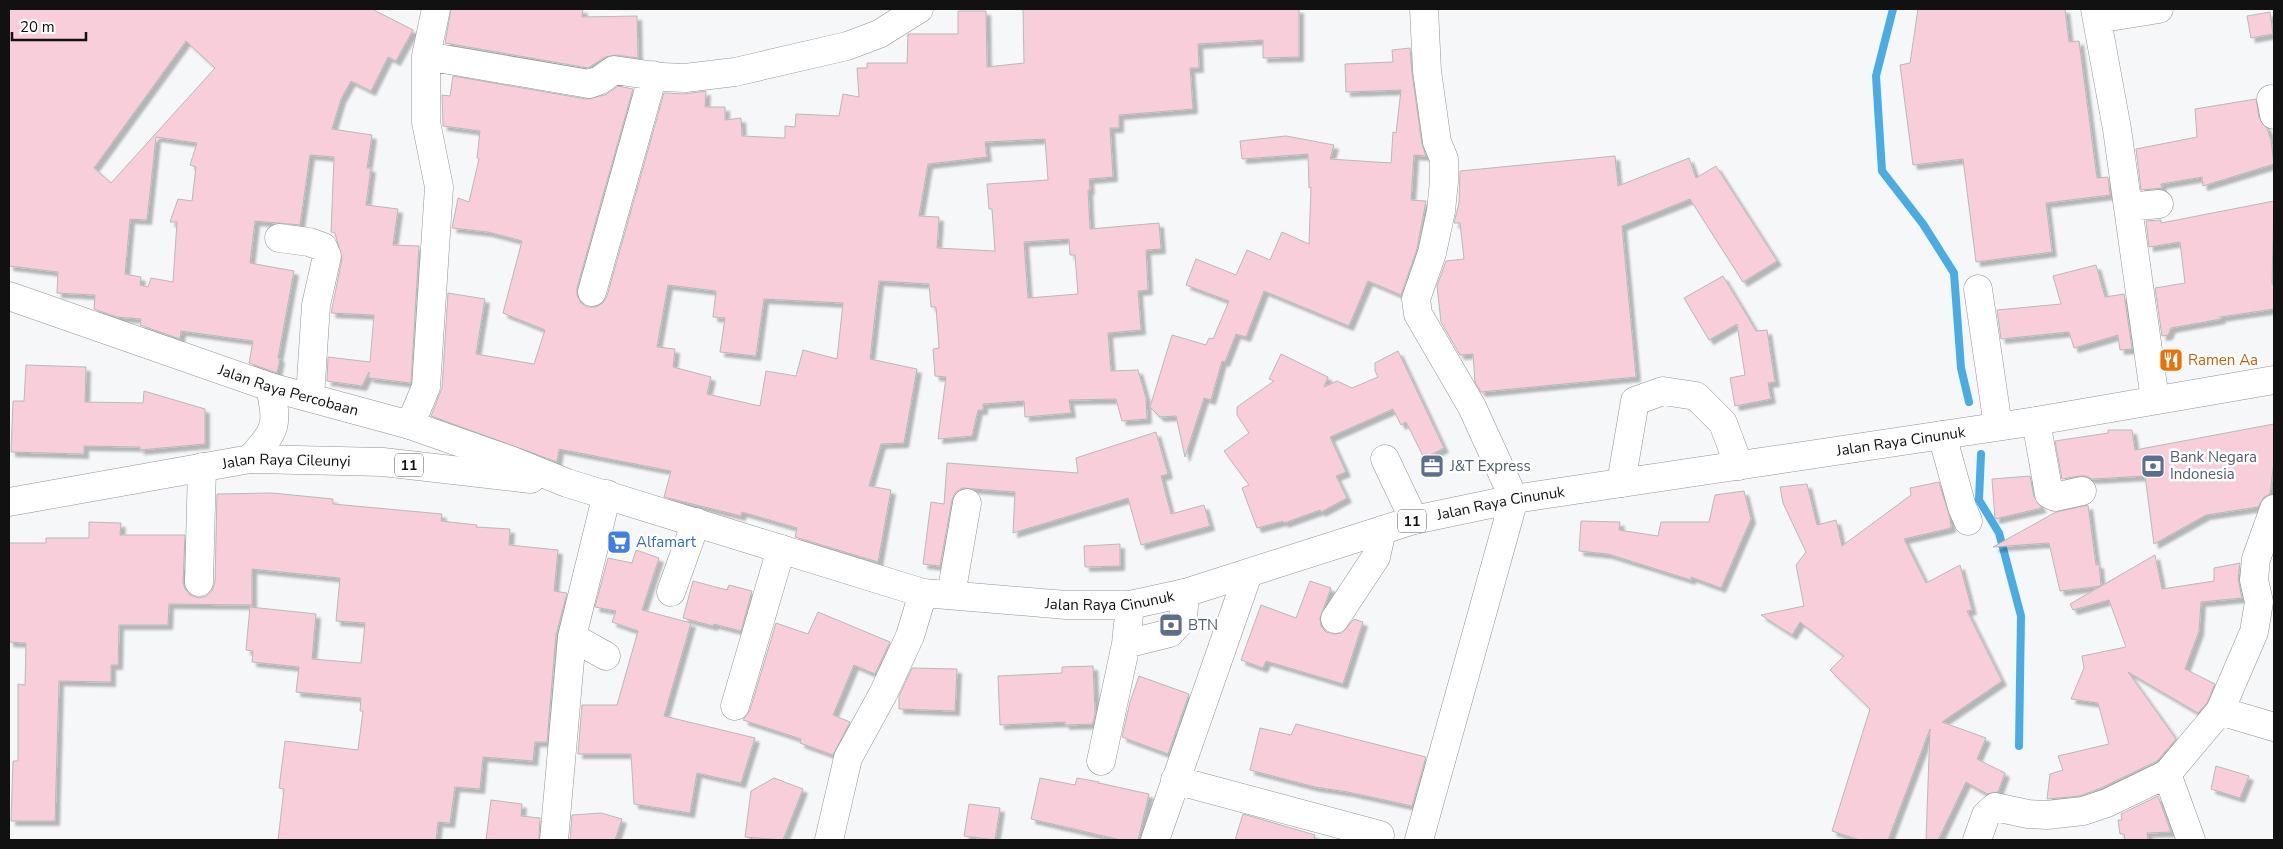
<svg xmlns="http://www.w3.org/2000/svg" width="2283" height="849" font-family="'Nunito Sans',sans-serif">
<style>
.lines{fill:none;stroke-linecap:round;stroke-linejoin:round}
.stream{stroke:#4aace3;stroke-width:8}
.building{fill:#f7ceda;stroke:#bab8b8;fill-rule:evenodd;filter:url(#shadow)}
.minor-casing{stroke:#929395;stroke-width:29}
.highway-casing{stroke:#929395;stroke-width:29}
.minor{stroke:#fff;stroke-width:28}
.highway{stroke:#fff;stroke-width:28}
.labels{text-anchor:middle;stroke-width:5;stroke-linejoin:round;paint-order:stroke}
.shield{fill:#fff;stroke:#585859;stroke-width:1}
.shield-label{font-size:14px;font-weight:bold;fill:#111112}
.food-label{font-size:15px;fill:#c56008;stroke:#fff;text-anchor:start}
.street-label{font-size:15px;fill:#111112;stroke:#fff}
.service-label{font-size:15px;fill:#4e5e75;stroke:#fff;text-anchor:start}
.shop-label{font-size:15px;fill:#366cbe;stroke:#fff;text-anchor:start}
</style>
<defs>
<filter id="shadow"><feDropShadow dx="4.5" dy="4.5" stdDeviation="1" flood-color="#0004"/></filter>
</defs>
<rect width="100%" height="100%" fill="#f6f7f9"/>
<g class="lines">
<!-- stream -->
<path class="stream" d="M1893,9L1876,76L1882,171L1923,224L1954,273L1961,368L1969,402
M1981,454L1979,500L1999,533L2021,616L2019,746"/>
</g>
<!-- building -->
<path class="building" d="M9,9H372L413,30L396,61L388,57L371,91L351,81L341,99L332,129L372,135L367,168H371L366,205L398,209L393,245L419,246L411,383L369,378V372L362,386L327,381L328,357L370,362L374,315L331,313L342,259L335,233L331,232L334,157L310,155L300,225L255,221L250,263L294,271L278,358H280L277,373L249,363L253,341L181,331L180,339L140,325L141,319L117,317L94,309L95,295L57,293L58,272L9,266ZM186,41L215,68L111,183L94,168ZM156,137L197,143L190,165L196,167L192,201L178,199L170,222H177L173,282L151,278L148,287L140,285L141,277L125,274L130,219L147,220Z
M451,9H583L582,17L637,16L638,58L616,55L605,57L588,68L445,43Z
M1023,9H1299V57L1263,58V40L1198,44L1199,68H1190L1193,109L1119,115V128H1110L1113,177L1089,179L1090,190H1088L1090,229L1159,223L1161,249L1146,250L1148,290L1138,291L1141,330L1108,333L1111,371L1138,370L1146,398L1147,419L1122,421L1116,399L1069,400L1071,413L1025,417L1024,401L983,404V410H978L972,436L938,439L946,377L935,376L933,349L939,348L936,307H931L929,284L879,281L870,359L917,369L904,443L881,444L869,486L891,490L878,562L795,537L797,528L742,512L741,516L664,497L671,471L559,449L557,462L431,416L442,388L448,293L485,299L476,354L534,364L545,330L503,313L522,241L488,232L452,228L458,198L469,202L479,159L477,158L480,131L443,126L442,95L450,96L453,76L586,99L605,95L618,86L633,89L577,288V295L581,303L587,307H595L603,303L607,296L664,93L684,94L706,91L705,107H725V120L741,118L742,136L785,138V126L795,127L796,114L839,116L843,94L859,97L857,68H867V63H907L908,34H958V11H986L987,67L1024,63ZM1045,139L1048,180L987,184L989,209H992L995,251L937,248L939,217L919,216L928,164L987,157L985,142ZM1069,239L1070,255H1075L1078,294L1028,298L1024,242ZM668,285L716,291L713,317L725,318L720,352L756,356L764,299L843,303L837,359L803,350L796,376L766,371L760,406L707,394L711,377L673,367L675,349L657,347Z
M1918,9H2065L2069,42L2079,41L2097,178L2108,177L2110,195L2046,203L2052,252L1976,262L1963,159L1913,165L1900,65L1910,63Z
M2270,12L2273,34L2251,38L2247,16Z
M1410,48L1412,73L1422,144L1426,156L1414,155L1411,200L1426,201L1417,249L1401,295L1368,281L1349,326L1264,291L1246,337L1236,334L1225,362L1222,361L1211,400L1204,398L1185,457L1176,416L1160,417L1150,407L1172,335L1206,345L1209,338L1213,339L1229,301L1186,285L1196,259L1236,275L1247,250L1270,260L1282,232L1309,244L1311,187L1309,188L1308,154L1242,159L1240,141L1286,136L1334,145L1330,159L1391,163L1393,132L1396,133L1401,90L1346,92L1345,64L1393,62L1392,50Z
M2256,99L2259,118L2267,128L2271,140L2274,164L2203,186L2202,177L2161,184L2162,188L2141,190L2136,149L2197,137L2195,109Z
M1615,156L1618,186L1689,158L1696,178L1716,166L1777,261L1743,282L1690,199L1622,226L1636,377L1481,392L1475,382L1473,354L1460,355L1441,322L1437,286L1446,261L1464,259L1460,223H1454L1459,203L1460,171Z
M2274,201L2272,284H2274V309L2220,317L2221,319L2171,328L2168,335L2162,336L2155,288L2185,283L2180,242L2149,247L2146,221L2161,220V223Z
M2096,265L2105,297L2124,294L2132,349L2120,350L2118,335L2074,348L2069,332L2001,339L1997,310L2061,304L2053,276Z
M1723,276L1756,331L1767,330L1775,382L1768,383L1771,399L1735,406L1730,378L1745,375L1737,324L1709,340L1684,298Z
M1398,351L1444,448L1424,458L1406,422L1401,425L1393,409L1330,437L1346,472L1336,476L1347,498L1321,512L1320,510L1284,523L1283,521L1257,528L1242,488L1249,485L1224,451L1249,433L1237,415V407L1274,381L1269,379L1281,354L1328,377L1324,387L1337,381L1352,388L1378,377L1375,371V363Z
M26,365L86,367L85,402L143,403L144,391L205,409V444L140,450V447L84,446V454L11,452L13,401H24Z
M2274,424V462L2270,494L2264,497L2258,507L2206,515L2154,544L2145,476L2092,479L2086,476H2079L2062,479L2055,441L2108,433V430H2132L2135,450Z
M1156,432L1168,474L1161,476L1171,514L1204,505L1210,526L1141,545L1128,498L1013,533L1015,492L962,488L955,493L952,500L940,566L923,564L931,502L944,504L947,463L1078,473L1076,458Z
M2030,476L2034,497L2042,508L1995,519L1992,479Z
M1939,482L1950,518L1951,528L1904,539L1926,583L1960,565L1972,610L1967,611L2002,681L1942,722L1986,738L1977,759L2005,773L1998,792L1987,794L1966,782L1938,840H1926L1930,729L1888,840H1860L1832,831L1870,709L1830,670L1844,656L1800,622L1792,635L1761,615L1804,606L1796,565L1806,552L1783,503L1780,487L1807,484L1817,525L1836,520L1842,546L1911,495L1910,488Z
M1744,491L1751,519L1721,588L1691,577V580L1608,554L1579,551L1581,521L1620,522L1619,530L1658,536L1661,522H1709L1715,495Z
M272,493L333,499V504L442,514L441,521L477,525L476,527L510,529L509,545L558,550L554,591L567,593L556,635L547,742H535L533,761L483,757L480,789L455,787L450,823L438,822L436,840H278L284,789L279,788L285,741L358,750L363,711H360L361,698L296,692L299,667L252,662L253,651L246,650L250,607L316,614L312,659L361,663L365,623L336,621L340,578L252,569V605L169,604L168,625H119L118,665H111V682L59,681L55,821H11L13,761H18V684L25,685L26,643L9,642V543H46V538H89V522L121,523L120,535H185L183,582L185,589L190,595L199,598L206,596L212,591L215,582L217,494Z
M2088,505L2096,565L2099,564L2101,586L2060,591L2049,543L1993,547L2056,512Z
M1120,544V566L1085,567L1084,546Z
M636,550L659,558L642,610L691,623L664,716L755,738L741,783L697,773L690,813L634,804L631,754H578L582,705H617L638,631L612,622L616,611L595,607L608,558L632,563Z
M2155,555L2162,589L2214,581V568L2240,563L2238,579L2242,598L2201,602L2199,631L2185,669L2215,684L2207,703L2198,713L2128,672L2176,739L2157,761L2101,788L2080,796L2047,799L2050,774L2063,770L2058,756L2109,744L2098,703L2071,699L2084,668L2082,656L2126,647L2109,600L2073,610L2070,604Z
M693,581L727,590L729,585L752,591L741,631L714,624L713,626L683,618Z
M1310,581L1331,588L1320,618L1321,626L1326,632L1334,634L1342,633L1354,619L1363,622L1343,684L1266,661L1263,668L1241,660L1261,605L1296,618Z
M818,612L890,642L875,674L854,665L833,715L850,722L833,755L800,743L801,739L743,720L750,710L776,623L808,634Z
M1093,666L1095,713L1093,724L1065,725V722L1000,725L998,676L1062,673V667Z
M912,668L957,669L955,711L899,709V696Z
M1139,676L1189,694L1168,754L1122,737L1130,702Z
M1296,724L1426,757L1412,806L1348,792L1315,787L1250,770L1260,728L1291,735Z
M2216,766L2249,776L2240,798L2211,789Z
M774,778L803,789L783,840L745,837L751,791Z
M1040,778L1075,785L1077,778L1099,782V784V783L1149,794L1138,840H1121L1031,819Z
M2158,796L2171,832L2147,833L2148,840H2125L2124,834H2120L2118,820H2122L2121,814Z
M491,800L522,804L521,816L540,818L539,840H486Z
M969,804L1000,808L995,840L964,836Z
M601,813L622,819L615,840H570L572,815Z
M1243,814L1315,835L1314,840H1235Z"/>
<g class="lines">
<!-- minor casing -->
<g class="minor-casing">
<path id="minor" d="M2095,9L2117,129L2155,400
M2097,19L2159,9
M426,56L589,84L600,80L614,70L662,77L685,78L735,72L847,46L879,34L919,9
M2271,99L2274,115
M2128,207L2159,204
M279,238L309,242L323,247L327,256L316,305L310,397
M1978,289L1998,426
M592,292L653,75
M2036,421L2049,494L2055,497L2082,491
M410,425L426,387L433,279L439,187L426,122V56L436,9
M1942,435L1962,507L1968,521
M1385,459L1414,520
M1621,483L1635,401L1663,391L1696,396L1723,423L1739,466
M199,582L202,467
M671,592L696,522
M951,595L967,503
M1335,619L1376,557L1382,530
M572,637L606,656
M1126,644L1170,633L1183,619L1185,593
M735,706L781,549
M2220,711L2274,727
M1101,761L1126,644L1130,605
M2167,774L2191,840
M1175,780L1380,835
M554,840L572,637L607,494
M829,840L848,758L883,694L910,636L923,593
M1155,840L1248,574
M1419,840L1514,499L1472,407L1418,314L1416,299L1432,253L1441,211L1444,181V159L1437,142L1427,71L1424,9
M1977,840L1986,815L1995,807L2028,814L2047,815L2083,811L2107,803L2167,774L2220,711L2254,632L2259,602L2254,580L2256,559L2274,509"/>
</g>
<!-- highway casing -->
<g class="highway-casing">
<g id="highway">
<path id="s1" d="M9,296L270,387L410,425L510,460L567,483L923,593L1066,605H1130L1185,593L1414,520L1514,499L2036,421L2274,380"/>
<path d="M250,459C277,429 278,426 270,387"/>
<path id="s2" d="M9,502L250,459L383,462L531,479"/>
</g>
</g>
<!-- minor -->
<use href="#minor" class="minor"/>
<!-- highway -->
<use href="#highway" class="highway"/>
</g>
<!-- icons -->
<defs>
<g id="restaurant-square" transform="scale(1.25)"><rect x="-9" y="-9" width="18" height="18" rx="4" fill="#e8710a" stroke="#fff"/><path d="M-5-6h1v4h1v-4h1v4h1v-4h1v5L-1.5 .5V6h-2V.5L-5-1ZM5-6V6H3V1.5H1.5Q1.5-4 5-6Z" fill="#fff"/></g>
<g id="office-square" transform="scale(1.25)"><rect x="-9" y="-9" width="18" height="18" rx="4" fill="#5c6f8a" stroke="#fff"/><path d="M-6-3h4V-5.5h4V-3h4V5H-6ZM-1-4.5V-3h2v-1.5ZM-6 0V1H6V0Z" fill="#fff"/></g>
<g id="bank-square" transform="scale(1.25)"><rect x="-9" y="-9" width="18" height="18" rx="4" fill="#5c6f8a" stroke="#fff"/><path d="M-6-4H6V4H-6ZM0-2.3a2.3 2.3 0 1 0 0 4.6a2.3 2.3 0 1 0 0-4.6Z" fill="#fff"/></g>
<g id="supermarket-square" transform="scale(1.25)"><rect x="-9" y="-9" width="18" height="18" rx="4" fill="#3f7fe0" stroke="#fff"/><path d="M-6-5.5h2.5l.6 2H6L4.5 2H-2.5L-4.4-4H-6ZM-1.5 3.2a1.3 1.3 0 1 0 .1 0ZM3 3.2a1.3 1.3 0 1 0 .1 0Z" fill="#fff"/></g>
</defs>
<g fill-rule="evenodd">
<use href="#restaurant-square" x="2171" y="360"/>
<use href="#office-square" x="1432" y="466"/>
<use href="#bank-square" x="2153" y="466"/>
<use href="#supermarket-square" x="619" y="542"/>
<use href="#bank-square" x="1171" y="625"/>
</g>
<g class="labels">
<!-- shield labels -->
<g class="shield">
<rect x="395" y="453.5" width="28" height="23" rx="4"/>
<rect x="1398" y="509.5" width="28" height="23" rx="4"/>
</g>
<g class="shield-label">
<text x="409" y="470">11</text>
<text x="1412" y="526">11</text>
</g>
<!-- food labels -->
<g class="food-label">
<text x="2188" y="365">Ramen Aa</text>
</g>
<!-- street labels -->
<g class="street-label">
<text dy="5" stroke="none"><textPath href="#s1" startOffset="295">Jalan Raya Percobaan</textPath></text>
<text dy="5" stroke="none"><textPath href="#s1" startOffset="1959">Jalan Raya Cinunuk</textPath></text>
<text dy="5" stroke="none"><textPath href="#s2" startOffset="281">Jalan Raya Cileunyi</textPath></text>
<text dy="5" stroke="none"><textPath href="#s1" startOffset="1554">Jalan Raya Cinunuk</textPath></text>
<text dy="5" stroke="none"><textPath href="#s1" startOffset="1149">Jalan Raya Cinunuk</textPath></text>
</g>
<!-- service labels -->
<g class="service-label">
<text x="2170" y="462">Bank Negara<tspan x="2170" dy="17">Indonesia</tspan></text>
<text x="1450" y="471">J&amp;T Express</text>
<text x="1188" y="630">BTN</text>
</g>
<!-- shop labels -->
<g class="shop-label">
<text x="636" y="547">Alfamart</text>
</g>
</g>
<!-- border -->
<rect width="2283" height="849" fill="none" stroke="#111112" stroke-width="20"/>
<!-- scale -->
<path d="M12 32v8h74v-8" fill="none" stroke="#111112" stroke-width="2.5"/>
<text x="20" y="32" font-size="15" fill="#111112" stroke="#ffffff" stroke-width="4" paint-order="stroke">20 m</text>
</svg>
